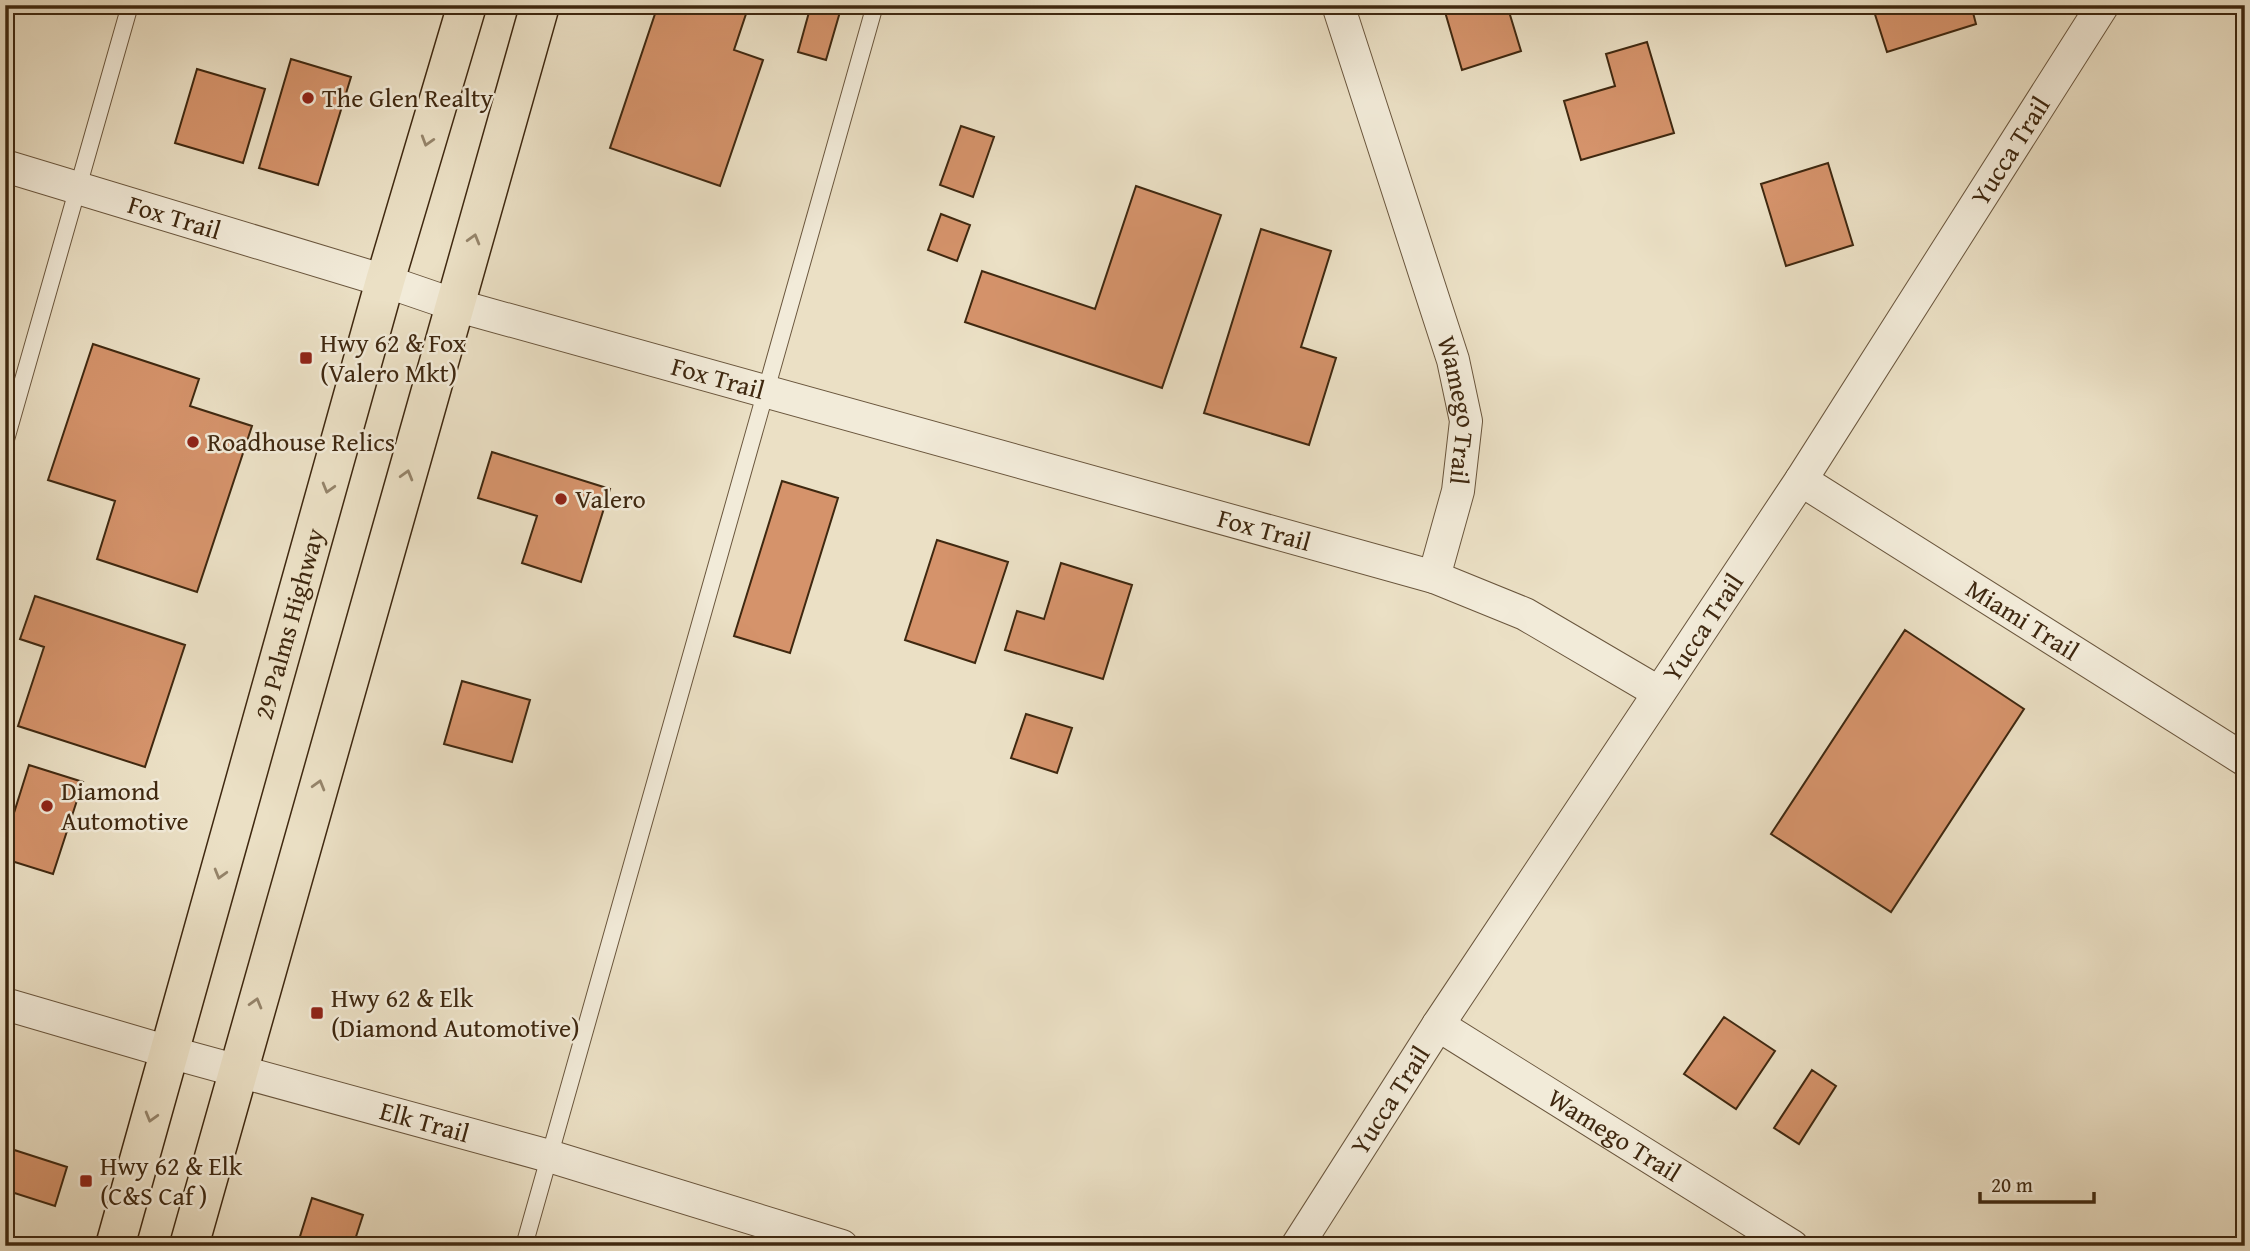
<svg xmlns="http://www.w3.org/2000/svg" width="2250" height="1251" font-family="'Gentium Book Plus',serif">
<style>
.building{fill:#d5936b;stroke:#3f2810;stroke-width:2}
.lines{fill:none;stroke-linecap:round;stroke-linejoin:round}
.service-casing{stroke:#6a563d;stroke-width:18}
.minor-casing{stroke:#6a563d;stroke-width:34}
.primary-casing{stroke:#3f2810;stroke-width:41}
.service{stroke:#f2ebd9;stroke-width:16}
.minor{stroke:#f2ebd9;stroke-width:32}
.primary{stroke:#ebe0c5;stroke-width:38}
.oneway{stroke:#95846a}
.poi-dot{fill:#8f2418;stroke:#f2ebd9;stroke-width:2.5}
.labels{text-anchor:middle;stroke-width:5;stroke-linejoin:round;paint-order:stroke}
.poi-label{font-size:26px;fill:#3f2810;stroke:#f2ebd9;text-anchor:start}
.street-label{font-size:26px;fill:#3f2810;stroke:#f2ebd9}
</style>
<rect width="100%" height="100%" fill="#ebe0c5"/>
<filter id="stains"><feTurbulence type="fractalNoise" baseFrequency=".00286" numOctaves="4"/><feColorMatrix values="0 0 0 0 .2 0 0 0 0 .09 0 0 0 0 .02 0 0 0 .5 -.17"/></filter>
<radialGradient id="worn" r=".72"><stop offset=".6" stop-color="#630" stop-opacity="0"/><stop offset="1" stop-color="#630" stop-opacity=".3"/></radialGradient>
<!-- building -->
<path class="building" d="M658,5H749L734,50L763,60L720,186L610,148Z
M811,5H842L826,60L798,52Z
M1443,5H1507L1521,51L1462,70Z
M1872,5H1971L1976,24L1887,52Z
M1647,42L1674,133L1581,160L1564,101L1615,86L1606,54Z
M291,59L351,77L318,185L259,168Z
M197,69L265,89L243,163L175,143Z
M961,126L994,137L973,197L940,185Z
M1828,163L1853,245L1786,266L1761,184Z
M1136,186L1221,215L1162,388L965,322L982,271L1095,309Z
M941,214L970,225L957,261L928,250Z
M1261,229L1331,251L1301,347L1336,358L1309,445L1204,413Z
M93,344L199,379L190,406L252,426L197,592L97,559L115,501L48,480Z
M492,452L610,489L581,582L522,563L537,516L478,498Z
M782,481L838,498L790,653L734,636Z
M937,540L1008,562L975,663L905,640Z
M1061,563L1132,585L1103,679L1005,650L1017,611L1044,619Z
M35,596L185,645L145,767L18,726L44,647L20,639Z
M1905,630L2024,709L1891,912L1771,834Z
M462,681L530,700L512,762L444,744Z
M1026,714L1072,728L1057,773L1011,758Z
M29,765L83,782L53,874L5,859V832H8Z
M1724,1017L1775,1051L1736,1109L1684,1074Z
M1812,1070L1836,1086L1799,1144L1774,1128Z
M5,1147L67,1167L55,1206L5,1190Z
M312,1198L363,1215L353,1246H297Z"/>
<g class="lines">
<!-- service casing -->
<g class="service-casing">
<path id="service" d="M5,443L130,5
M524,1246L875,5"/>
</g>
<!-- minor casing -->
<g class="minor-casing">
<g id="minor">
<path id="s1" d="M1338,5L1453,360L1466,421L1458,491L1434,577L1525,614L1658,692"/>
<path id="s2" d="M5,166L385,281L455,305L1434,577"/>
<path id="s3" d="M1801,480L2245,760"/>
<path id="s4" d="M5,1004L169,1052L549,1156L842,1246"/>
<path id="s5" d="M1438,1025L1792,1246"/>
<path id="s6" d="M1297,1246L1438,1025L1801,480L2103,5"/>
</g>
</g>
<!-- primary casing -->
<g class="primary-casing">
<g id="primary">
<path id="s7" d="M115,1246L385,281L467,5"/>
<path d="M189,1246L540,5"/>
</g>
</g>
<!-- service -->
<use href="#service" class="service"/>
<!-- minor -->
<use href="#minor" class="minor"/>
<!-- primary -->
<use href="#primary" class="primary"/>
</g>
<!-- one-way arrows -->
<defs><path id="oneway-chevron" d="M-2-3.5L2.5 0L-2 3.5" fill="none" stroke-width="1.6" stroke-linecap="round" stroke-linejoin="round" transform="scale(1.75)"/></defs>
<g class="oneway">
<use href="#oneway-chevron" transform="translate(427 141) rotate(107)"/>
<use href="#oneway-chevron" transform="translate(474 239) rotate(-74)"/>
<use href="#oneway-chevron" transform="translate(407 475) rotate(-74)"/>
<use href="#oneway-chevron" transform="translate(328 488) rotate(106)"/>
<use href="#oneway-chevron" transform="translate(319 785) rotate(-74)"/>
<use href="#oneway-chevron" transform="translate(220 874) rotate(106)"/>
<use href="#oneway-chevron" transform="translate(256 1003) rotate(-74)"/>
<use href="#oneway-chevron" transform="translate(151 1117) rotate(106)"/>
</g>
<!-- markers -->
<g class="poi-dot">
<circle cx="308" cy="98" r="7"/>
<rect x="299" y="351" width="14" height="14" rx="3.5"/>
<circle cx="193" cy="442" r="7"/>
<circle cx="561" cy="499" r="7"/>
<circle cx="47" cy="806" r="7"/>
<rect x="310" y="1006" width="14" height="14" rx="3.5"/>
<rect x="79" y="1174" width="14" height="14" rx="3.5"/>
</g>
<g class="labels">
<!-- poi labels -->
<g class="poi-label">
<text x="322" y="107">The Glen Realty</text>
<text x="320" y="352">Hwy 62 &amp; Fox<tspan x="320" dy="30">(Valero Mkt)</tspan></text>
<text x="207" y="451">Roadhouse Relics</text>
<text x="575" y="508">Valero</text>
<text x="61" y="800">Diamond<tspan x="61" dy="30">Automotive</tspan></text>
<text x="331" y="1007">Hwy 62 &amp; Elk<tspan x="331" dy="30">(Diamond Automotive)</tspan></text>
<text x="100" y="1175">Hwy 62 &amp; Elk<tspan x="100" dy="30">(C&amp;S Caf )</tspan></text>
</g>
<!-- street labels -->
<g class="street-label">
<text dy="9" stroke="none"><textPath href="#s6" startOffset="1307">Yucca Trail</textPath></text>
<text dy="9" stroke="none"><textPath href="#s2" startOffset="177">Fox Trail</textPath></text>
<text dy="9" stroke="none"><textPath href="#s2" startOffset="744">Fox Trail</textPath></text>
<text dy="9" stroke="none"><textPath href="#s1" startOffset="424">Wamego Trail</textPath></text>
<text dy="9" stroke="none"><textPath href="#s2" startOffset="1311">Fox Trail</textPath></text>
<text dy="9" stroke="none"><textPath href="#s3" startOffset="262">Miami Trail</textPath></text>
<text dy="9" stroke="none"><textPath href="#s7" startOffset="646">29 Palms Highway</textPath></text>
<text dy="9" stroke="none"><textPath href="#s6" startOffset="740">Yucca Trail</textPath></text>
<text dy="9" stroke="none"><textPath href="#s6" startOffset="173">Yucca Trail</textPath></text>
<text dy="9" stroke="none"><textPath href="#s4" startOffset="436">Elk Trail</textPath></text>
<text dy="9" stroke="none"><textPath href="#s5" startOffset="208">Wamego Trail</textPath></text>
</g>
</g>
<!-- margin -->
<rect width="2250" height="1251" fill="none" stroke="#ebe0c5" stroke-width="28"/>
<rect x="7" y="7" width="2236" height="1237" fill="none" stroke="#3f2810" stroke-width="3.5"/>
<rect x="14" y="14" width="2222" height="1223" fill="none" stroke="#3f2810" stroke-width="2"/>
<!-- scale -->
<path d="M1980 1192v10h114v-10" fill="none" stroke="#3f2810" stroke-width="3.5"/>
<text x="1991" y="1192" font-size="21" fill="#3f2810" stroke="#f2ebd9" stroke-width="5" paint-order="stroke">20 m</text>
<rect width="100%" height="100%" filter="url(#stains)"/>
<rect width="100%" height="100%" fill="url(#worn)"/>
</svg>
